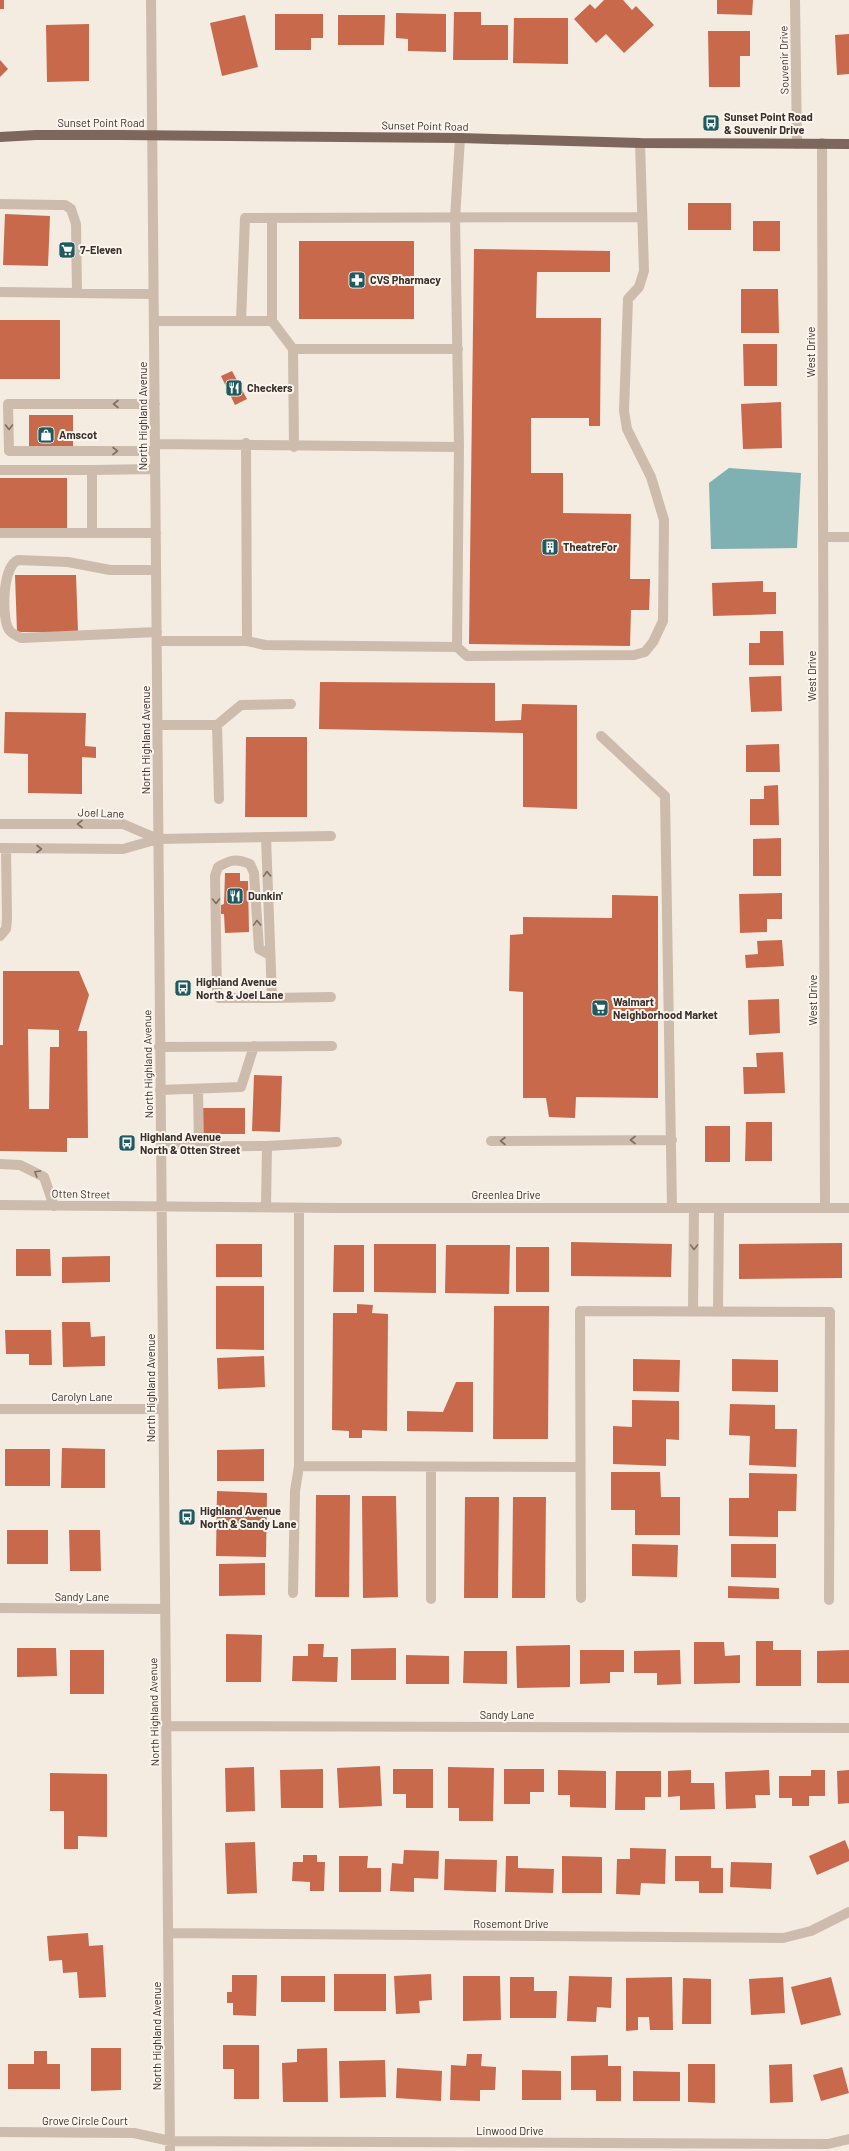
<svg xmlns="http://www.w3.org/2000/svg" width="849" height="2151" font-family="Barlow,sans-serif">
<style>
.water{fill:#7fb0b2}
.building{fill:#c8694b;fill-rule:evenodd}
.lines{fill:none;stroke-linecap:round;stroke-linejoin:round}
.minor{stroke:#cdbbac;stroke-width:10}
.major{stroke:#7d675c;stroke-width:10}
.oneway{stroke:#7d6f65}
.labels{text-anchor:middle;stroke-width:4;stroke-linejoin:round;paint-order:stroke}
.street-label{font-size:11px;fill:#3b302b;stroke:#fbf5ee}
.poi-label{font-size:11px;font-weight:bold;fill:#3b302b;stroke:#fbf5ee;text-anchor:start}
</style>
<rect width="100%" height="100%" fill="#f4ebe1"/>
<!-- water -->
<path class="water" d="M729,468L801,473L797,548L711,549L709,483Z"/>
<!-- building -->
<path class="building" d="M0,0H4V9H0Z
M604,0H623L632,10L636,6L654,25L624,53L606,34L596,43L574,19L590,4L595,9Z
M717,0H753L752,15L717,14Z
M454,12H481V25H508V60H453Z
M396,13L446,14V52L408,51V39L396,38Z
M275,14H323V38H311V50H275Z
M245,15L258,67L222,76L210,23Z
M338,15H385L384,45H338Z
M514,18H568V64L513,63Z
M89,24V81L47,82L46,25Z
M708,31H750V56H740V87H709Z
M849,34V74L837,75L835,35Z
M0,60L8,69L0,77Z
M688,203H731V230H688Z
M5,214L50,216L48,266L3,265Z
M753,221H780V251H753Z
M299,241H414V319H299Z
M474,249L610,251V272H537L536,318H601L600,426H589V418H531V473H563V513L631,514L630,579H650V582L649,610H631L630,646L469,644Z
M741,289H778L779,333H741Z
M0,320H60V379H0Z
M743,344H777V386H744Z
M232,371L247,399L235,405L221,376Z
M781,402L782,448L743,449L741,404Z
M29,415H73V447H29Z
M0,478H67V528H0Z
M15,575H76L78,632H17Z
M763,581V592H776V614L713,616L712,583Z
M760,631H783L784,665H749V643H760Z
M781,676L782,711L751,712L749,677Z
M320,682L495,683V721L521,720L522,704L577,705V809L523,807V733L319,729Z
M5,712L86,713L85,746L96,747V758L82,757V794L28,793V754L4,753Z
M246,737H307V817H245Z
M779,744L780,772H746V745Z
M778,785L779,825H750V799H764V786Z
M781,838V876H753V839Z
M225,873H240V881H248L249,932L225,933L224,914H221V905L224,904Z
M782,893V919H767V932L740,933L739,894Z
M612,895L658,896V1098L576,1097L575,1118L549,1117L546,1098H523V992L509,991L510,935L523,934V917L612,918Z
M782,940L784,966L746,968L745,955L758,954L757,941Z
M3,971H79L89,995L78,1031H87L88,1138H67V1152L0,1151V1045H3ZM28,1029L59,1030V1047H50L49,1109H29Z
M779,999L780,1033L749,1035L748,1000Z
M783,1052L785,1093L744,1094L743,1067H757L756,1053Z
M254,1075L282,1076L280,1132L252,1131Z
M203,1108H245V1134H203Z
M746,1122H772V1161H745Z
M705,1126H730V1162H705Z
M571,1242L672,1244L671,1277L571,1276Z
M842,1243V1278L739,1279V1244Z
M216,1244H262V1277H216Z
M374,1244H436V1293L374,1292Z
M334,1245H364V1292H333Z
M446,1245H510L509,1294L445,1293Z
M516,1247H549V1292H516Z
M16,1249H50L51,1276H16Z
M110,1256V1282L62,1283V1257Z
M216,1286H264V1350L216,1349Z
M357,1304L373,1305L372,1313L388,1314L387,1431L362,1430V1438H349V1431L332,1430L333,1313H357Z
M494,1306H549L548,1439H493Z
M62,1322H90L91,1337L105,1336V1366L63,1367Z
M5,1330H51L52,1365H29V1354H6Z
M264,1356L265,1387L218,1389L217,1358Z
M633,1359L680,1360L679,1392L633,1391Z
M732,1359L778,1360V1392L732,1391Z
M456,1382H473V1432L407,1431V1411L443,1412Z
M632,1400L679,1401V1440L666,1439V1466L613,1464V1426L632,1427Z
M730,1404L775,1405V1429H797L796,1467L749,1465L750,1436L729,1435Z
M62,1448L105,1449V1488H61Z
M5,1449H50V1486H5Z
M264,1449V1481H217V1450Z
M611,1472H660L661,1497H680V1535H635V1510H611Z
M749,1473L797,1474L796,1511H778V1537L729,1536V1498H749Z
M217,1491L267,1493L266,1557L216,1556Z
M316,1495H350L349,1597H315Z
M362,1496H396L398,1597L363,1598Z
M465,1497H499L498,1598H464Z
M513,1497H546L545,1598H512Z
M7,1530H48V1564H7Z
M69,1530H100L101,1571H70Z
M632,1544L678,1545L677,1577L632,1576Z
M731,1544H776V1578L731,1577Z
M265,1563V1595L219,1596V1564Z
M728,1586L779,1588V1599L728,1598Z
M226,1634L262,1635L261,1682H226Z
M756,1641H773V1650H801V1686H756Z
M694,1642H724L725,1656L740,1655V1683L694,1684Z
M308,1644H324L323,1657H338L337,1682L292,1681L293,1656H308Z
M570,1645V1687L517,1688L516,1646Z
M17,1648H56L57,1676L17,1677Z
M396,1648V1680H351V1649Z
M70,1650H104V1694H70Z
M580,1650H624V1672H610V1683L580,1684Z
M680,1650L681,1684L657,1685V1673H634V1651Z
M849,1650V1683H817V1651Z
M464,1651H507V1684L463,1683Z
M406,1655L449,1656V1684H406Z
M380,1766L382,1806L339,1808L337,1768Z
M254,1767L255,1811L226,1812L225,1768Z
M448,1767L494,1768L493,1821H459V1808H448Z
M323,1769V1808H281L280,1770Z
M393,1769H433V1808H406V1794H393Z
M504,1769H544V1792H530V1804H504Z
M558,1770L606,1771V1808L570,1807V1795H558Z
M691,1770V1783H714L715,1809L680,1810V1796L668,1797V1771Z
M769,1770L770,1795H755L756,1808L726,1809L725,1772Z
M811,1770H825V1796H809V1806H792V1798H779V1776H811Z
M849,1770V1803L838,1804L837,1771Z
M616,1771H661V1797H645V1810H615Z
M50,1773L107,1774V1837L78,1836V1849H64V1811H50Z
M845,1840L849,1850V1861L817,1875L809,1856Z
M255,1842L257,1893L227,1894L225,1843Z
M630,1848L666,1849L665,1884L641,1883L640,1895L616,1894L617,1859H630Z
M404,1850L439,1851L438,1879L414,1878V1892L390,1891L392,1863L403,1864Z
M303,1855H317V1862H325L324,1891H310V1882L292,1881L293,1862H303Z
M339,1856H368L367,1868H381V1892H339Z
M506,1856H518V1868L554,1869L553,1893L505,1892Z
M562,1856L602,1857V1893H562Z
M675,1856H711V1868H723V1893H699V1881H675Z
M445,1859L497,1860L496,1892L444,1890Z
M731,1862L772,1863L771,1889L730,1887Z
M88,1933L89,1946L103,1945L106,1997L79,1998L77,1972L63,1973L62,1960L49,1961L47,1936Z
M334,1974H386V2011H334Z
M431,1974L432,2000L419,2001L420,2013L396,2014L394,1976Z
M232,1975H257L256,2016L233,2015V2003H227V1992H232Z
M281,1976H325V2002H281Z
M463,1976H500L501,2020L463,2021Z
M569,1976L612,1977L611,2008L597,2007L596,2022L567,2021Z
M510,1977H534V1991H557L556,2018H510Z
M672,1977L673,2030H650L649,2017H638V2030L626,2031V1978Z
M783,1977L785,2013L751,2015L749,1979Z
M831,1977L841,2015L801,2025L791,1987Z
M683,1978L711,1979V2024H682Z
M223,2045H259V2099H234V2069H223Z
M91,2048H121V2090L91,2091Z
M327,2048L328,2102H283L282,2063L297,2062V2049Z
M34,2051H47V2064H60V2089H8V2064H34Z
M467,2054H482L481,2066L496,2067L495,2090H480V2101L450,2100L451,2065L466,2066Z
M608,2055V2066H621V2101H596V2090H571V2056Z
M385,2060L386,2097L340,2098L339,2061Z
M688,2064H715V2103L688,2102Z
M792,2064L793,2102L770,2103L769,2065Z
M842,2067L849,2093L821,2101L813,2075Z
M397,2068L442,2071L441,2101L396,2098Z
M522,2070L561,2071V2100H522Z
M633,2071L680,2072V2101H633Z"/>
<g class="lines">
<!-- minor -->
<path class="minor" d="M151,0L170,2151
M795,0L797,144
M822,143L825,1208
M0,204L57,205H65L71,209L76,224L77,293
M272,218V321
M0,292L153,294
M154,321H272L293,349H458
M241,321L245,218L642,217
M293,349L294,447
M155,404H8L9,451H155
M246,443L247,641
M155,444L459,447
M155,469L92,470V533H156
M0,470H92
M0,533H92
M824,537H849
M156,570H110L68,562L18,560C2,567 2,615 8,628C11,634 16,635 21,638L157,632
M157,641H247L265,645L457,647L459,447L455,218L460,138
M457,647L467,656L634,655L645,652L653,642L663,621L664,520L651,477L627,429L624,411L628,299L639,287L644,271L640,143
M158,725H217L241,705L291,704
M217,725L219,799
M601,736L665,796L672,1208
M0,824H123L158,839
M266,837L272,998L331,997
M0,848L123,849L158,839L331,836
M0,936L6,929L7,919L6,848
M270,955L259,949L254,873L250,864C236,858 230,860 218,867L215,876L217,992L219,998H272
M159,1047L332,1046
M198,1089L199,1146
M160,1090L241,1087L254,1046
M491,1141L672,1140
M267,1146L337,1142
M161,1147L267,1146L266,1207
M0,1164L20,1165L44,1177L54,1206
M0,1205L337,1208H849
M693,1311L694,1208
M718,1311L719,1208
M0,1409H163
M299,1466L580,1467
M293,1593L295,1491L299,1466V1208
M581,1598L580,1311L830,1312L829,1600
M431,1599V1467
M0,1608L165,1609
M166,1726L849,1728
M168,1933L783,1938L811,1931L849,1912
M0,2132L134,2133L170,2141L828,2144L849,2139"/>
<!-- major -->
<path class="major" d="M0,137L36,135H120L460,138L640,143L849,144"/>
</g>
<!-- one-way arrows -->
<defs><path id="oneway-chevron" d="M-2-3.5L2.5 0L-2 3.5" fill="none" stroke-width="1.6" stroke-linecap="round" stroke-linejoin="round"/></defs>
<g class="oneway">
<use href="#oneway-chevron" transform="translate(116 404) rotate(180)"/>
<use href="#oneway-chevron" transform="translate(9 427) rotate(90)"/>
<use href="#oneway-chevron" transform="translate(115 451)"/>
<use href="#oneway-chevron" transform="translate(80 824) rotate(180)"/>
<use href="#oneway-chevron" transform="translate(39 849)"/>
<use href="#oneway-chevron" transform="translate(267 874) rotate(-92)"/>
<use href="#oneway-chevron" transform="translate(216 901) rotate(89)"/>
<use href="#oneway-chevron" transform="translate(257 923) rotate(-92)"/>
<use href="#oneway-chevron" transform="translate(633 1140) rotate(180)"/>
<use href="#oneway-chevron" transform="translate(503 1141) rotate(180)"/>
<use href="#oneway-chevron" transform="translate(37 1173) rotate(-149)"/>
<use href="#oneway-chevron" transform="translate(694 1247) rotate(90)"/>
</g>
<!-- icons -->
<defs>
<g id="bus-square" transform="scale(0.9)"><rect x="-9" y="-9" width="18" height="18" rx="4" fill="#1f5a5e" stroke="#fbf5ee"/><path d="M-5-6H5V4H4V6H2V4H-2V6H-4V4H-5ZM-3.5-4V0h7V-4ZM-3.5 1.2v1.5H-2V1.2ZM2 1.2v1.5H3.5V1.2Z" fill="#fff"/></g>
<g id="supermarket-square" transform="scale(0.9)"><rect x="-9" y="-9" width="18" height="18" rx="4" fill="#1f5a5e" stroke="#fbf5ee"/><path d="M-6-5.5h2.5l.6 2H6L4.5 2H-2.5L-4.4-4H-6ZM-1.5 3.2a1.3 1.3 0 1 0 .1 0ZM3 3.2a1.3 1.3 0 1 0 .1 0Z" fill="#fff"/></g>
<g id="pharmacy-square" transform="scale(0.9)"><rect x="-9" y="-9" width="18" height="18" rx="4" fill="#1f5a5e" stroke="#fbf5ee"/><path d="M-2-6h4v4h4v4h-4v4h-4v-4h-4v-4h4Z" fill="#fff"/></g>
<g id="restaurant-square" transform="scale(0.9)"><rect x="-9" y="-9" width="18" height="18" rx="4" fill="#1f5a5e" stroke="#fbf5ee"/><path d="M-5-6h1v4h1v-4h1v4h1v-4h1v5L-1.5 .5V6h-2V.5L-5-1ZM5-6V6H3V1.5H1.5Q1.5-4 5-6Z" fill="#fff"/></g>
<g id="shop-square" transform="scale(0.9)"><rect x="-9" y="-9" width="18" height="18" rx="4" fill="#1f5a5e" stroke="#fbf5ee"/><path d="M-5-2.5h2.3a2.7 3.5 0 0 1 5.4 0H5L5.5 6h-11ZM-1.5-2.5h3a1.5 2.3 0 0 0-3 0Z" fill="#fff"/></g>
<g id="building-square" transform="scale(0.9)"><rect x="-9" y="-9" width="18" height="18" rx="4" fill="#1f5a5e" stroke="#fbf5ee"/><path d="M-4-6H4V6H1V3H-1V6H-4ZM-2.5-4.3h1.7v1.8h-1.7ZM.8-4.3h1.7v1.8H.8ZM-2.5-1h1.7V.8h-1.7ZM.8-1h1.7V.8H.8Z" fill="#fff"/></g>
</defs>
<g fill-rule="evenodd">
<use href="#bus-square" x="711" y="123"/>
<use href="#supermarket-square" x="67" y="250"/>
<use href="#pharmacy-square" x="357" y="280"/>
<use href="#restaurant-square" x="234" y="388"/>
<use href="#shop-square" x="46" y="435"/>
<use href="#building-square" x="550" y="547"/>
<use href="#restaurant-square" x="235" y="896"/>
<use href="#bus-square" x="183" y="988"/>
<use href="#supermarket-square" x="600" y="1008"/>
<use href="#bus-square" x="127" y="1143"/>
<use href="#bus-square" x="187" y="1517"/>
</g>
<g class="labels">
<!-- street labels -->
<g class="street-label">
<text transform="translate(784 60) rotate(-91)" y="4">Souvenir Drive</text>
<text x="101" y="127">Sunset Point Road</text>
<text transform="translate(425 126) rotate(1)" y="4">Sunset Point Road</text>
<text transform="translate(811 352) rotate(-90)" y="4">West Drive</text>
<text transform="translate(143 416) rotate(-90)" y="4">North Highland Avenue</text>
<text transform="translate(812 676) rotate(-90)" y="4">West Drive</text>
<text transform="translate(146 740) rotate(-90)" y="4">North Highland Avenue</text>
<text transform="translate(101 813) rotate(2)" y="4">Joel Lane</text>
<text transform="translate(813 1000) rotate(-90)" y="4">West Drive</text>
<text transform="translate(148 1064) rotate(-91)" y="4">North Highland Avenue</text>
<text transform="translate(81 1194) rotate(1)" y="4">Otten Street</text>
<text x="506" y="1199">Greenlea Drive</text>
<text transform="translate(151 1388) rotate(-90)" y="4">North Highland Avenue</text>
<text x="82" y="1401">Carolyn Lane</text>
<text x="82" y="1601">Sandy Lane</text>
<text transform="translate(154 1712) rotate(-91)" y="4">North Highland Avenue</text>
<text x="507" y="1719">Sandy Lane</text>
<text x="511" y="1928">Rosemont Drive</text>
<text transform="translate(157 2036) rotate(-90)" y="4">North Highland Avenue</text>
<text x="85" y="2125">Grove Circle Court</text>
<text x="510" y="2135">Linwood Drive</text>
</g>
<!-- poi labels -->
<g class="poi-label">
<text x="724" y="121">Sunset Point Road<tspan x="724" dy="13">&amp; Souvenir Drive</tspan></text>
<text x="80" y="254">7-Eleven</text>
<text x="370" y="284">CVS Pharmacy</text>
<text x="247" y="392">Checkers</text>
<text x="59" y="439">Amscot</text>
<text x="563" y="551">TheatreFor</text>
<text x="248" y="900">Dunkin'</text>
<text x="196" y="986">Highland Avenue<tspan x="196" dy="13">North &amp; Joel Lane</tspan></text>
<text x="613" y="1006">Walmart<tspan x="613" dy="13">Neighborhood Market</tspan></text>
<text x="140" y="1141">Highland Avenue<tspan x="140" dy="13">North &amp; Otten Street</tspan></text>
<text x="200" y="1515">Highland Avenue<tspan x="200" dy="13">North &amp; Sandy Lane</tspan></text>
</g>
</g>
</svg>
